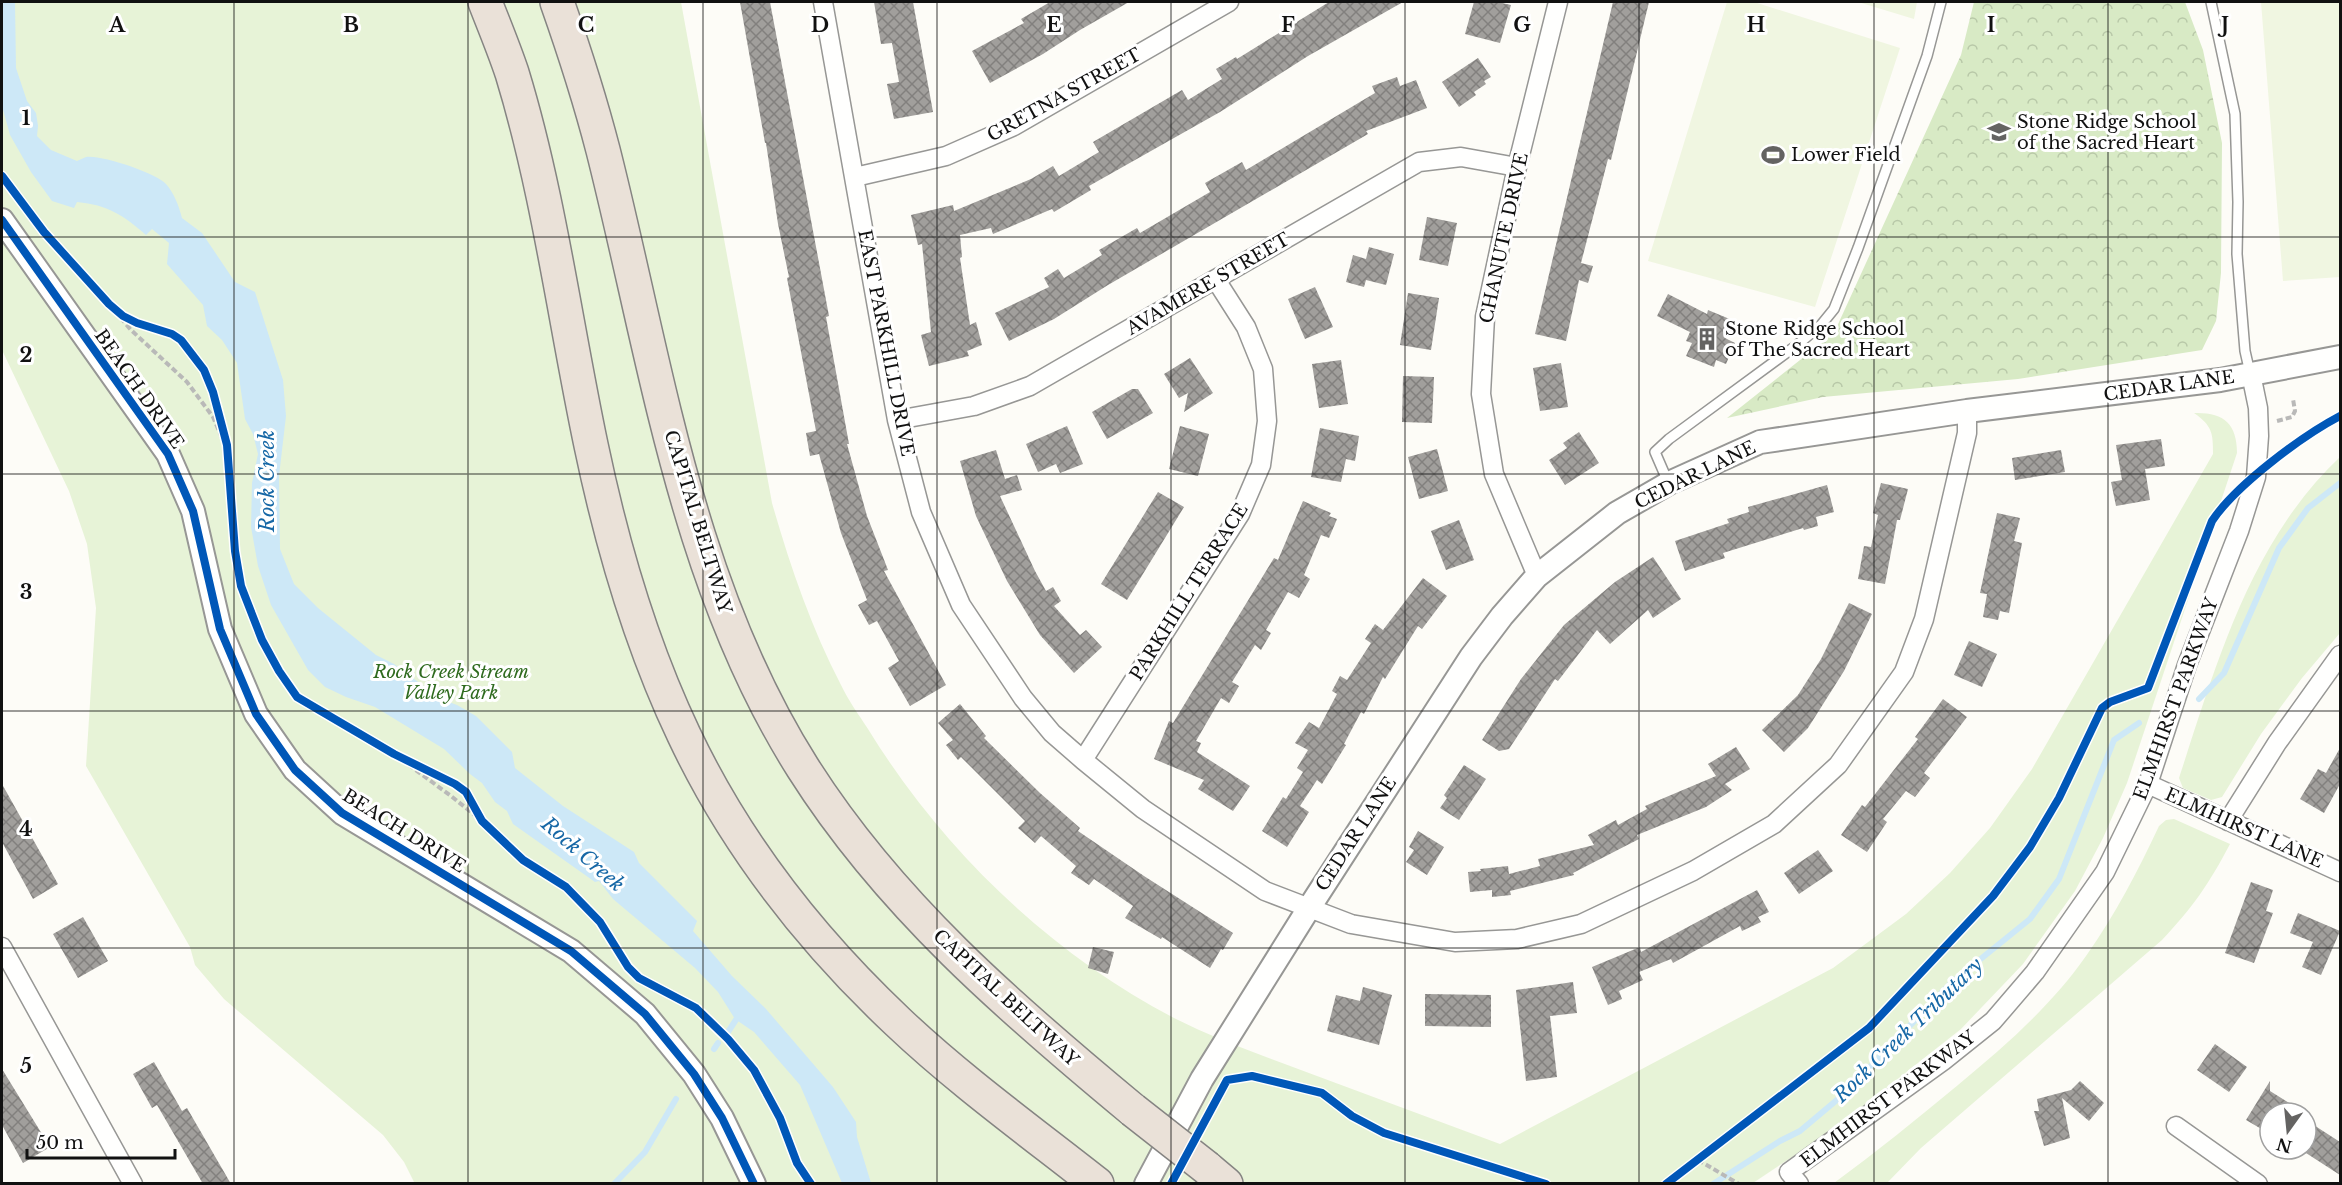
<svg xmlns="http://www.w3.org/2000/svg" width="2342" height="1185" font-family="'Libre Baskerville',serif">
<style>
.forest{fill:url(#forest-crowns)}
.park{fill:#e7f3d7}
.pitch{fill:#f0f6e1}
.water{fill:#cde8f7}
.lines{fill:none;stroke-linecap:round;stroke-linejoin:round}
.stream{stroke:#cde8f7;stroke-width:6}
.building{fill:url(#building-cross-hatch)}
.service-casing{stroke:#979795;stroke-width:12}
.minor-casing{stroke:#979795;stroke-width:21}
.tertiary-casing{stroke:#979795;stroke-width:26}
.motorway-casing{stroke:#858482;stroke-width:36}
.path{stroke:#b9b9b8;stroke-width:4;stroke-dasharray:6 3;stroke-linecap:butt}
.service{stroke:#fffffe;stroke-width:9}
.minor{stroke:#fffffe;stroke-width:18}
.tertiary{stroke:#fffffe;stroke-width:22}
.motorway{stroke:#eae1d8;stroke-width:33}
.motorway-bridge-casing{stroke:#858482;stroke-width:36;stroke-linecap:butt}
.motorway-bridge{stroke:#eae1d8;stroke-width:33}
.cycleway-casing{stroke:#fff;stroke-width:11}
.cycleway{stroke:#0057b8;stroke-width:8}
.grid{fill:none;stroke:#111;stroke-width:1.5;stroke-opacity:0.55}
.labels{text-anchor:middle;stroke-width:6;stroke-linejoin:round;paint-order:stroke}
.street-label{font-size:18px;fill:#111;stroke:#fff}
.poi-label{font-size:18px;fill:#111;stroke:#fff;text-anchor:start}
.park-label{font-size:18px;font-style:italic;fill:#2f6b1f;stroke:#fff}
.water-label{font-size:20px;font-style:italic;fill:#1768a6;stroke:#fff}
.grid-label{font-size:20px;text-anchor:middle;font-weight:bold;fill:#111;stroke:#fff;stroke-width:6;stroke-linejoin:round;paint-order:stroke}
</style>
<defs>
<pattern id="forest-crowns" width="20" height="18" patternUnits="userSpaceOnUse" patternTransform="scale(1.5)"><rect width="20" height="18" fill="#d8eac5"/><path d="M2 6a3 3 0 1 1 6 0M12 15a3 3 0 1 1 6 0" fill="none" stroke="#b8c8a8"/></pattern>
<pattern id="building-cross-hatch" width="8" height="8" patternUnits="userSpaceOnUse" patternTransform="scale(1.5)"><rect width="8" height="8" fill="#a19f9c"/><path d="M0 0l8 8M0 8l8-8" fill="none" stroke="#82807e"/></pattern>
</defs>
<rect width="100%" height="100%" fill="#fdfcf7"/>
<!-- forest -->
<path class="forest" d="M1974,2H2185L2203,50L2222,143L2221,273L2216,321L2202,350L2018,379L1823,397L1727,418L1834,333L1961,55Z"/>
<!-- park -->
<path class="park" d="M2,2H681L772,503C790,566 811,627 841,685C848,700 859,715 868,729C942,849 1048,952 1174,1018C1220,1041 1269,1058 1317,1076C1378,1099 1439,1121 1500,1144L1833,968L1906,914L1950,873L1990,828L2032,769L2213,454C2213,432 2212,426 2194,413C2223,412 2237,423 2237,453L2127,783L2103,838L2075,891L2023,964L1961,1029L1838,1126L1753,1183L415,1184L404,1162L383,1135L224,999L195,965L190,947L86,766L96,608L87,544L69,491L2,350Z
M2340,457V633L2302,678L2261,734L2222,797L2211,800L2183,788L2179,778C2216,665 2250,542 2340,457Z
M2174,819L2230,844C2209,884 2193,907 2162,940L1921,1148L1887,1183H1834C1876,1152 1917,1119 1958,1085C2005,1046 2051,1006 2086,956C2115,915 2138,871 2159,826L2166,820Z"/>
<!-- pitch -->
<path class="pitch" d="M1727,2H1754L1900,48L1815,307L1648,261Z
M1858,2H1917L1914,19Z
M2261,2H2340V277L2283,281Z"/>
<!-- water -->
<path class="water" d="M2,2H15L16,68L27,101L36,113L38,126L37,136L51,150L77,161C80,160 83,158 86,157C99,154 157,173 166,184C174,193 179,206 182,218L202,233L235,282L255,292L283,380L286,416L279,476L280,549L294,584L318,608L376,655L394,664L441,699L457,705L476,716L512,752L515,768L563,806L634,852L639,863L697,921L693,931L732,976L766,1009L833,1087L856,1122L857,1137L871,1183H842L800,1085L754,1032L735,1019L718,992L695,968L613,899L599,881L595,882L513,824L507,811L495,802L482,783L470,774L444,749L375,707L346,697L325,687L308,670L271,605L258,566L251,527L252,483L258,454L253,434L245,419L237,363L222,340L207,326L203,305L167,264L169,243L152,229L146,235C123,215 108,205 77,202L74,208L52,201L31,172L10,135L2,106Z"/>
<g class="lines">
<!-- stream -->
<path class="stream" d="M2199,699L2224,673L2279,548L2308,508L2340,483
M728,1032L739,1015
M714,1049L718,1043
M614,1184L645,1152L676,1099
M1713,1184L1780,1141L1800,1131L1844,1094L1951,983L2030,919L2059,879L2114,740L2139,723"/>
</g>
<!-- building -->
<path class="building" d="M740,2H770L829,316L826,317L849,444H847L867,516L888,570L884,571L946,685L910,706L888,668L899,661L877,621L869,625L858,605L867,600L841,533L819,454L810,456L806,433L816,431L787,278L789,277L778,224L766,143H765Z
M874,2H913L933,112L894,119L887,84L899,82L892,43L881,44Z
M1050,2H1129L1080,30L1043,54L990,83L972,51L1024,23L1021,19Z
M1329,2H1403L1308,56L1220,112L1089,186L1091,190L1054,212L1052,209L993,234L991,228L960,235L962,257L960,258L970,325L976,322L982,345L967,351L969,356L929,366L921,335L931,332L922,244L918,245L911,215L953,205L954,211L1031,179L1053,166L1059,176L1099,152L1093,142L1182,90L1188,100L1222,79L1216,69L1236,57L1237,59Z
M1474,2H1497L1511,5L1500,43L1465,34Z
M1613,2H1649L1611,160L1608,159L1581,263L1593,266L1588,283L1579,280L1566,341L1535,334Z
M1478,58L1491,77L1484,81L1486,84L1474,92L1476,95L1459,107L1442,82Z
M1397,77L1400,86L1416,80L1427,108L1366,131L1368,134L1108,285L1054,319L1009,341L995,313L1049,287L1044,278L1058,269L1064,278L1102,255L1099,250L1137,228L1140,233L1210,192L1205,183L1242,162L1246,170L1375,93L1372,86Z
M1427,217L1457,223L1448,266L1419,260Z
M1369,247L1394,254L1386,285L1366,280L1364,287L1346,282L1353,255L1366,259Z
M1315,287L1333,327L1305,339L1288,299Z
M1408,293L1439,298L1431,350L1400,345Z
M1668,294L1707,314L1708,310L1732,320L1725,338L1735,343L1726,364L1716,360L1714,367L1686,356L1692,343L1686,341L1690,332L1657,316Z
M1190,358L1213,393L1184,412L1188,393L1179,398L1164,374Z
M1341,360L1348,404L1319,408L1312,364Z
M1561,363L1568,407L1540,411L1533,368Z
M1403,376L1434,377L1432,423L1402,422Z
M1132,389H1138L1153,413L1107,439L1092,412Z
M1067,426L1083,464L1060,473L1056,464L1038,472L1026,444Z
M1180,426L1209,434L1198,476L1169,469Z
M1320,428L1359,436L1355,461L1346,459L1341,482L1311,477Z
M1579,432L1599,463L1565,485L1549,460L1567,448L1563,443Z
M2161,439L2165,466L2145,469L2150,500L2116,506L2111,482L2122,480L2116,445Z
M1437,449L1448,491L1419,499L1408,457Z
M996,450L1005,479L1017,475L1022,490L1000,496L1035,571L1046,591L1053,587L1061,601L1054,606L1080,635L1086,630L1102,647L1074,673L1040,635L1007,581L976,516L960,461Z
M2061,450L2065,472L2015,480L2012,458Z
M1881,483L1908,489L1900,520H1897L1885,584L1858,579L1864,546L1871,547L1878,515L1873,513Z
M1827,485L1834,512L1816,517L1818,526L1804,530L1803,528L1723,553L1725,558L1685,571L1675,541L1729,523L1727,519L1749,512L1748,507Z
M1158,492L1184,507L1127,600L1101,584Z
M1303,501L1331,513L1329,516L1337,519L1329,538L1321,535L1304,575L1310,579L1299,598L1288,592L1266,630L1271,633L1261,650L1255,645L1232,682L1239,686L1229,703L1221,698L1196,741L1201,743L1197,752L1250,786L1233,811L1198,789L1204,780L1154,759L1169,721L1173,723L1274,558L1278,560Z
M1997,513L2020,518L2014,541L2022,543L2009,613L2000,611L1998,620L1983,617L1987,594L1980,593Z
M1459,520L1474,560L1446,570L1431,531Z
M1653,557L1681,599L1653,618L1648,610L1610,644L1597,630L1558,681L1555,679L1509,749L1499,751L1482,740L1521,679L1564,625L1615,582Z
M1423,578L1447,596L1422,629L1418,626L1385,679L1383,677L1364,714L1361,712L1344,744L1346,745L1322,784L1317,780L1300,806L1309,812L1287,847L1262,831L1283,797L1286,799L1303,772L1297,768L1308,750L1295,743L1309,722L1319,728L1337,694L1332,691L1340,676L1347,680L1371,643L1365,639L1375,624L1383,630Z
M1849,603L1872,614L1844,671L1808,728L1784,752L1762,730L1798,695L1821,659Z
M1969,641L1997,654L1982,687L1954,675Z
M1943,699L1967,717L1924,773L1930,778L1915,797L1906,791L1883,819L1887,822L1867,852L1841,835L1862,805L1865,807L1918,739L1915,737Z
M960,704L986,736L984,738L1040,793L1080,828L1078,831L1144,876L1233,933L1223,950L1221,949L1210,968L1162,937L1161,939L1125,918L1133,906L1094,879L1089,885L1071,873L1076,866L1041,836L1035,843L1018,828L1025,821L961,757L958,760L946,745L953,740L938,723Z
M1736,747L1750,769L1725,784L1732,790L1706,807L1637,835L1639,839L1573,873L1574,875L1510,891L1511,895L1492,897V890L1470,892L1468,872L1481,871L1480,869L1508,866L1509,874L1540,866L1538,859L1594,845L1588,835L1616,820L1618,825L1647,809L1645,806L1716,776L1708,764Z
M2340,748V784L2324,813L2300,799L2318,769L2326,773Z
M1464,765L1486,779L1459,820L1440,808L1447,798L1444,795Z
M2,784L58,884L33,899L2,842Z
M1418,831L1444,847L1427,875L1406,862L1414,850L1409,847Z
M1818,850L1833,871L1799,894L1784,873Z
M2251,882L2273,890L2266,911L2273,913L2254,963L2225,953Z
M1757,890L1769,912L1758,917L1761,922L1742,931L1740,926L1673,963L1671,959L1639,972L1643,980L1619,991L1622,999L1608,1005L1592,967L1640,947L1641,952Z
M2298,913L2340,931L2321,975L2302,967L2313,942L2290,933Z
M83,917L108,961L78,978L53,934Z
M1093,947L1114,952L1108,974L1088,968Z
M1573,982L1577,1013L1550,1016L1557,1077L1526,1081L1516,990Z
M1363,987L1392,995L1379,1045L1327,1031L1336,995L1360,1001Z
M1425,994L1491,995V1027L1425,1026Z
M2215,1044L2247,1067L2229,1092L2197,1070Z
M154,1062L182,1111L187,1108L231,1184H203L157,1105L152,1108L133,1074Z
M2,1069L50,1147L23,1163L2,1125Z
M2080,1081L2104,1103L2089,1121L2062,1098L2070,1138L2044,1146L2034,1111H2039L2037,1099L2071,1090Z
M2270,1081V1091L2305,1113H2270V1134L2246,1120Z
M2306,1120L2340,1142V1175L2306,1153Z"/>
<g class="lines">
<!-- service casing -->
<g class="service-casing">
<path id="service" d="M2211,2L2235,114L2238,202L2237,254L2245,351L2250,373
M1668,482L1655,452L1669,439L1797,345L1821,325L1834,309L1858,248L1927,56L1941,2"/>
</g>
<!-- minor casing -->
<g class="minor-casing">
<path id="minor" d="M823,2L897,420L921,512L961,605L1023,698L1052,733L1083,760L1143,809L1265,891L1351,924L1455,942L1517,939L1581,924L1693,871L1774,824L1838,765L1904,672L1924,619L1967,433V411
M855,177L946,156L1014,126L1229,2
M897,420L974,406L1030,386L1419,162L1461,157L1517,167
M1537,576L1494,474L1481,394L1485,317L1517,167L1558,2
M1083,760L1240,514L1261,465L1267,421L1263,369L1246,327L1216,280
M2148,784L2340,872
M2228,821L2277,743L2340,655
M2,947L133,1184
M2176,1126L2258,1184
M1799,1184L1789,1172L1943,1061L1993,1021L2035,972L2105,872L2148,784L2187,665L2239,531L2256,477L2259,436L2258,408L2251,374"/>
</g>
<!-- tertiary casing -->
<g class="tertiary-casing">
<path id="tertiary" d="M2,220L168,454L193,511L220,629L256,714L295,770L342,813L571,951L645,1014L694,1074L722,1118L754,1184
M1146,1184L1202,1079L1309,908L1471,657L1502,616L1537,576L1617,513L1669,483L1760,442L1967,411L2220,380L2340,357"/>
</g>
<!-- motorway casing -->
<g class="motorway-casing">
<path id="motorway" d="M485,2C494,25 504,49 512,73C549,194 565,322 591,445C611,541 642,647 684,735C735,843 811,940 898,1022C958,1079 1031,1132 1097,1184
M557,2C574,50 590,100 603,150C656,359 685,582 803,768C889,904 1011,1009 1133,1110
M1207,1168L1226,1184"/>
</g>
<!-- path -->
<path class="path" d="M109,304L131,330L187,382L213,417L228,452
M2277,421L2292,417L2295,411L2293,399
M394,754L451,796L482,821
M1698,1160L1739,1184"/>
<!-- service -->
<use href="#service" class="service"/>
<!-- minor -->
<use href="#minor" class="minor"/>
<!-- tertiary -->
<use href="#tertiary" class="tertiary"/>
<!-- motorway -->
<use href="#motorway" class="motorway"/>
<!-- motorway-bridge casing -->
<g class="motorway-bridge-casing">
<path id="motorway-bridge" d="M1133,1110L1207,1168"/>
</g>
<!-- motorway-bridge -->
<use href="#motorway-bridge" class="motorway-bridge"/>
<!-- cycleway casing -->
<g class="cycleway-casing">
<path id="cycleway" d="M2,176L44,232L109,304L123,316L137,323L172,334L181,340L204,370L213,392L227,445L235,551L241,586L262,640L279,671L297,697L394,754L455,784L466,792L482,821L523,860L566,887L600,922L628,967L639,978L696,1008L728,1039L754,1070L780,1118L797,1163L811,1184
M2,220L168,454L193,511L220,629L256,714L295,770L342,813L571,951L645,1014L694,1074L722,1118L754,1184
M1171,1184L1227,1080L1252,1076L1322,1093L1352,1116L1384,1133L1546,1184
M1666,1184L1869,1028L1993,896L2030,847L2059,798L2102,708L2110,702L2148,688L2212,521C2236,485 2302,436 2340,416"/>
</g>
<!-- cycleway -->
<use href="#cycleway" class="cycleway"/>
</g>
<!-- grid -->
<path class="grid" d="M234,2V1184M468,2V1184M703,2V1184M937,2V1184M1171,2V1184M1405,2V1184M1639,2V1184M1874,2V1184M2108,2V1184M2,237H2340M2,474H2340M2,711H2340M2,948H2340"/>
<!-- icons -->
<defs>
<g id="school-bare" transform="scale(1.8)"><path d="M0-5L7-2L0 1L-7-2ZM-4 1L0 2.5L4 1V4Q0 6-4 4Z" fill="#646362" stroke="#fff" stroke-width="2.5" paint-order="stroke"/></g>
<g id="stadium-bare" transform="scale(1.8)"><path d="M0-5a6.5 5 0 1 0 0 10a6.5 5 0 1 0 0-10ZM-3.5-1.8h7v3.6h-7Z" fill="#646362" stroke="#fff" stroke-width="2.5" paint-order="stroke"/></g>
<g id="building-bare" transform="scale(1.8)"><path d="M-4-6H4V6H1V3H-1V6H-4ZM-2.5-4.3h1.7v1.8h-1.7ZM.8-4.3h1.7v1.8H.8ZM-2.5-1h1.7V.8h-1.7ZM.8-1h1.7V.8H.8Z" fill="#646362" stroke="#fff" stroke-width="2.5" paint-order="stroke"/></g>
</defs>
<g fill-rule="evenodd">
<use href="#school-bare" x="1999" y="132"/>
<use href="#stadium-bare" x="1773" y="155"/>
<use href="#building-bare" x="1707" y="339"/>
</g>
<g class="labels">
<!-- street labels -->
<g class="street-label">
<text transform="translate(1064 95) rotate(-29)" y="6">GRETNA STREET</text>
<text transform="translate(1504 238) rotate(-78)" y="6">CHANUTE DRIVE</text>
<text transform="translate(1208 284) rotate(-30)" y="6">AVAMERE STREET</text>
<text transform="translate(886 343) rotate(79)" y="6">EAST PARKHILL DRIVE</text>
<text transform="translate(2169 386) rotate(-8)" y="6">CEDAR LANE</text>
<text transform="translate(139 389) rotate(55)" y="6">BEACH DRIVE</text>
<text transform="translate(1695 475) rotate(-26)" y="6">CEDAR LANE</text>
<text transform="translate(698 522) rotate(73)" y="6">CAPITAL BELTWAY</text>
<text transform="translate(1189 592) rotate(-58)" y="6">PARKHILL TERRACE</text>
<text transform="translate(2176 699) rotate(-70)" y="6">ELMHIRST PARKWAY</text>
<text transform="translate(2244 828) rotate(24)" y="6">ELMHIRST LANE</text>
<text transform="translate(404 831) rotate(32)" y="6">BEACH DRIVE</text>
<text transform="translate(1356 834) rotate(-57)" y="6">CEDAR LANE</text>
<text transform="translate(1006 998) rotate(43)" y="6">CAPITAL BELTWAY</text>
<text transform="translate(1888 1099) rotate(-37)" y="6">ELMHIRST PARKWAY</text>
</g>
<!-- poi labels -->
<g class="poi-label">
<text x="2017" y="128">Stone Ridge School<tspan x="2017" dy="21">of the Sacred Heart</tspan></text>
<text x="1791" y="161">Lower Field</text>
<text x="1725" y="335">Stone Ridge School<tspan x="1725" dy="21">of The Sacred Heart</tspan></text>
</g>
<!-- park labels -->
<g class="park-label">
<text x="451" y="678">Rock Creek Stream<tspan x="451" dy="21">Valley Park</tspan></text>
</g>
<!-- water labels -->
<g class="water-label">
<text transform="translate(267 481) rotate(-90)" y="7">Rock Creek</text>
<text transform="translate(583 854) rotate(41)" y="7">Rock Creek</text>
<text transform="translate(1908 1030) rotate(-44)" y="7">Rock Creek Tributary</text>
</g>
</g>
<g class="grid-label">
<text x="117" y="32">A</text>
<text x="351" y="32">B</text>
<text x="586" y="32">C</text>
<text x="820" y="32">D</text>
<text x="1054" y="32">E</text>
<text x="1288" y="32">F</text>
<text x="1522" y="32">G</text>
<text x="1756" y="32">H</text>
<text x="1991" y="32">I</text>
<text x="2225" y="32">J</text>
<text x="26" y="125">1</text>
<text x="26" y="362">2</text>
<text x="26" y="599">3</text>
<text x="26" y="836">4</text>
<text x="26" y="1073">5</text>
</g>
<!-- border -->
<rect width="2342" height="1185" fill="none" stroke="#111111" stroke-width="6"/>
<!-- north arrow -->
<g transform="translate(2288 1131) rotate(195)"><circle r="28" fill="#ffffff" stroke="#a0a0a0" stroke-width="1.5"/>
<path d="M0-4.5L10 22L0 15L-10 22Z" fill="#646362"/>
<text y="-9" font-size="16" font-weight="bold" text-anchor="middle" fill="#111111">N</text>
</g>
<!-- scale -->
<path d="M27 1149v9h148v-9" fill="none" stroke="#111111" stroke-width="3"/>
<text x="36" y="1149" font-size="18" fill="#111111" stroke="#ffffff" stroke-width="4.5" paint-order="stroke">50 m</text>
</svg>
